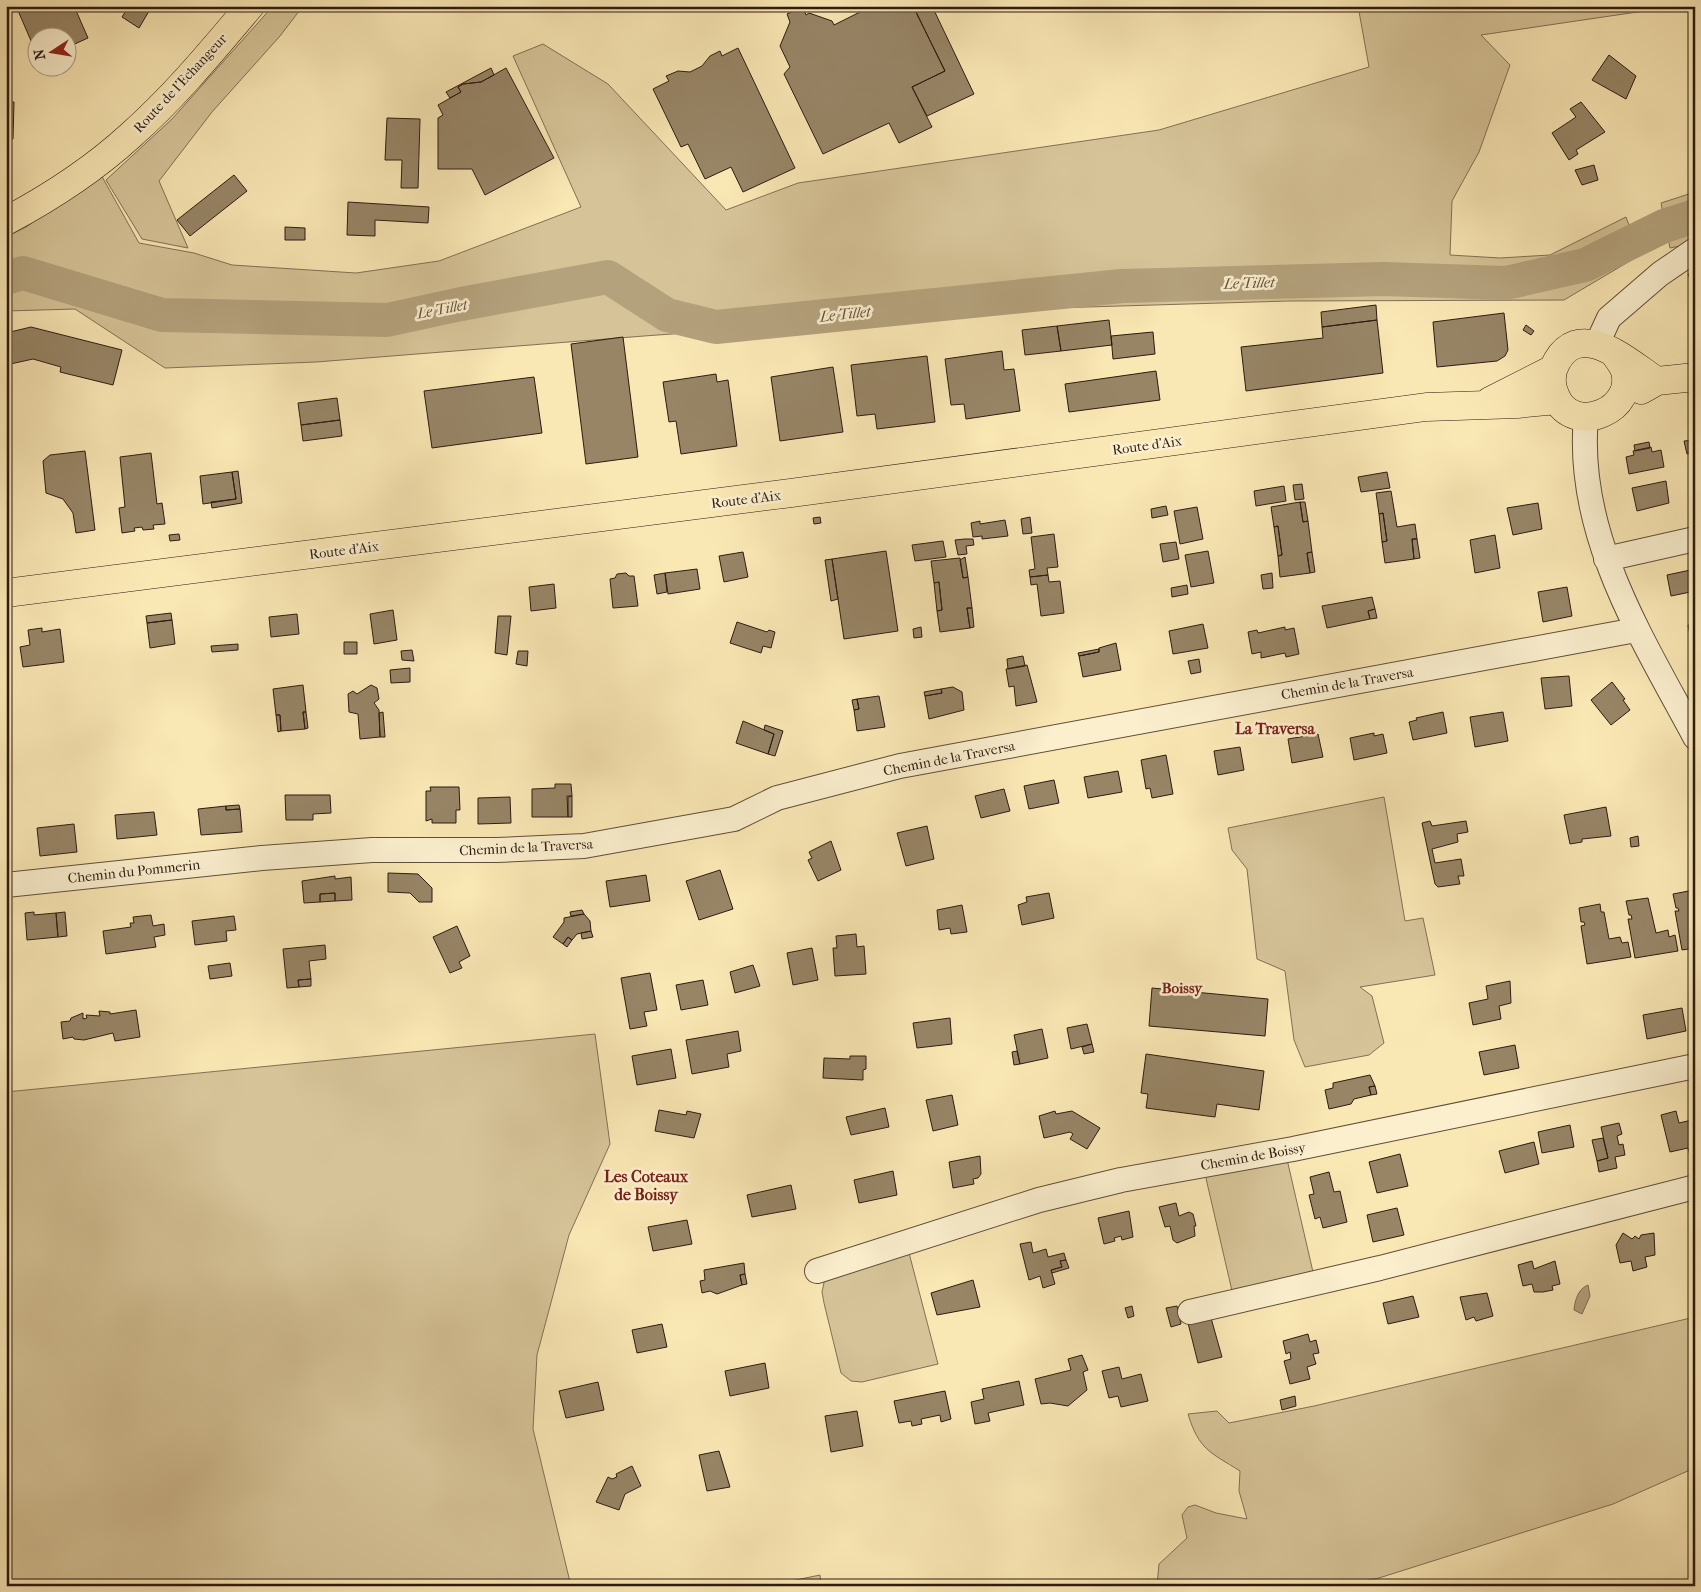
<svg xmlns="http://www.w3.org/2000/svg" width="1701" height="1592" font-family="'IM FELL French Canon',serif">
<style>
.green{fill:#d6c498;stroke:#827055}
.water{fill:#b4a27d;stroke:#7e6c52}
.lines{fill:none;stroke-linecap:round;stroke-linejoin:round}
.river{stroke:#b4a27d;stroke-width:34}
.building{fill:#978566;stroke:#2d1b12}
.minor-casing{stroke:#604e3a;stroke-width:26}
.major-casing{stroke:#2d1b12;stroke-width:29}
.minor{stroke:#fbefce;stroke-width:24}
.major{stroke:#f9e7b4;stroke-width:28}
.labels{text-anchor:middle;stroke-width:5;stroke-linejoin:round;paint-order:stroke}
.street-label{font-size:14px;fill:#2d1b12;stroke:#fbefce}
.water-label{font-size:15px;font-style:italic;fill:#63513d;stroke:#fbefce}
.neighbourhood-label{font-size:15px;font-weight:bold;fill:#7a1f14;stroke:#fbefce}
.quarter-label{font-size:16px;font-weight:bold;fill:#7a1f14;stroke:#fbefce}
</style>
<rect width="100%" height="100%" fill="#f9e7b4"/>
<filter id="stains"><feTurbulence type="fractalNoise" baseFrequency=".004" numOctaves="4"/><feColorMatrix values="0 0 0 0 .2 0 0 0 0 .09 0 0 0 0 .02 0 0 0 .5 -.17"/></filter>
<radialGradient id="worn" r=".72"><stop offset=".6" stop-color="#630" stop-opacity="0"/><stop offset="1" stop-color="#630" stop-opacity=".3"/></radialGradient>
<!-- green -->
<path class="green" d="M273,6H303L280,36L212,112L159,181L188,248L142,239L106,180L172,119Z
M1358,6H1678L1481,35L1510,65L1479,152L1452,201L1450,255L1500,258L1550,255L1626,217L1640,255L1564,300L1289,301L1019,309L644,336L316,362L165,368L75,309L6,311V237L26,227L100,173L139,243L194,253L232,265L356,273L439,261L581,207L513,56L543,44L608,84L726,210L798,183L1159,130L1369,67Z
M1695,192V243L1670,248L1661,203Z
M1384,797L1405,921L1423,918L1435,975L1360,987L1372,996L1384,1043L1369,1055L1305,1067L1294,1040L1285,971L1257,959L1247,869L1232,850L1228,828Z
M595,1034L610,1144L569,1235L537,1355L533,1429L571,1586H6V1092Z
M1286,1155L1313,1272L1232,1291L1205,1174Z
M908,1249L938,1364L862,1382L851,1381L841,1373L824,1303L822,1292L825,1278Z
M1695,1317V1466L1690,1470L1613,1504L1379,1578L1339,1586H1157L1159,1564L1187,1538L1182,1515L1188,1507L1195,1505L1216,1513L1247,1519L1239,1491L1240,1471C1210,1452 1199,1450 1188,1414L1217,1411L1229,1423L1314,1406Z
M820,1575L821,1586H767Z"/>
<!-- water -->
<path class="water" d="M1588,1285L1590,1296L1582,1314L1574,1310C1575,1300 1578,1289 1588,1285Z"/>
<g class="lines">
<!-- river -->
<path class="river" d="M6,278L23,273L162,315L387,320L461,304L608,277L667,315L716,327L1122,286L1384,279L1506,283L1585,265L1664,226L1695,216"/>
</g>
<!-- building -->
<path class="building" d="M16,6H74L88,38L68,47V38H38V57Z
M129,6H152L139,28L122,17Z
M872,6H913L945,71L912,87L932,127L899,143L889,123L823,154L784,74L790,67L780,46L790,22L787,14L803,7L806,15L809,13L832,21L834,25Z
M913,6H932L974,94L927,116L912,87L945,71Z
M738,48L795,168L743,192L731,167L705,179L688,144L681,147L653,89L669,81L666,76L678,71L690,72L702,66L710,56L720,51L722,56Z
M1609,55L1636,76L1626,99L1592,80Z
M491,68L494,75L481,82L463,84L458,87L461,92L450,98L446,92Z
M506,68L554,158L485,195L472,169H438V118L443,115L438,105L461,92L458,87L463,84L481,82Z
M6,102H14L13,139H6Z
M1581,102L1605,132L1576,150L1578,154L1569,160L1552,133L1576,117L1570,109Z
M387,118L420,119L418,188H401L402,160H385Z
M1594,165L1598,180L1582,185L1575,170Z
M234,175L247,191L190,236L177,220Z
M348,202L429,207L428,223L375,220V236L347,235Z
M285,227L305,228V240H285Z
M1695,267V293L1688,274L1692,273L1691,268Z
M1376,305L1377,320L1322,327L1321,312Z
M1504,313L1508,350L1505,356L1497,361L1437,367L1433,322Z
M1109,320L1112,345L1061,351L1057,326Z
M1377,320L1383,373L1246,391L1241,347L1323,338L1322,327Z
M1526,325L1534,331L1531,335L1523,330Z
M1057,326L1061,351L1025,355L1022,330Z
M31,327L122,350L113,385L60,372L61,367L33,359L6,365V333Z
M1153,332L1155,354L1113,359L1111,336Z
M623,337L638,457L586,464L571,344Z
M1002,351L1004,370L1014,369L1020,411L966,419L964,404L951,405L945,359Z
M927,356L935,422L877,429L875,414L857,416L851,365Z
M833,367L843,432L780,441L771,377Z
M1156,371L1160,400L1069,412L1065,384Z
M716,374L717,382L728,380L737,446L681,454L676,421L669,422L663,382Z
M534,377L542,433L432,448L424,391Z
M337,398L340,420L301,425L298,403Z
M340,420L342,436L303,441L301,425Z
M1695,440V452L1687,454L1684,441Z
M1649,442L1650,448L1635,451L1634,445Z
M1651,447L1652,452L1661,450L1664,467L1629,474L1626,457L1634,455L1633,451Z
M85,451L95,530L76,533L73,513L63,499L46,493L43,461L50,455Z
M151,453L157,504L162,503L165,524L153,525L154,529L143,530L142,527L134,528L135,531L122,533L119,508L125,507L120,457Z
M238,471L242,503L212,508L211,502L236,499L232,472Z
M232,472L236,499L203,504L200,476Z
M1387,472L1390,488L1361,492L1358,477Z
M1666,481L1669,503L1637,511L1632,488Z
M1302,484L1304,499L1295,500L1293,485Z
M1284,486L1286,501L1256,506L1254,491Z
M1391,491L1397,527L1415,524L1417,539H1412L1414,559L1385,563L1382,542L1387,541L1383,513L1379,514L1376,493Z
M1300,502L1303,522L1308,521L1312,552L1307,553L1310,573L1280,577L1278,556L1282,555L1278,526L1274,527L1271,507Z
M1300,502H1305L1308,521L1303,522Z
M1538,503L1542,529L1513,535L1507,508Z
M1166,506L1168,515L1152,518L1151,509Z
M1197,507L1203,539L1180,544L1174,511Z
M1383,513L1387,541L1382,542L1379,514Z
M820,517L821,523L814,524L813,518Z
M1030,517L1032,533L1023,534L1021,519Z
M1005,520L1008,536L982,539V536L973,537L971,523L980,521V524Z
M1278,526L1282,555L1278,556L1274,527Z
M179,534L180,540L170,541L169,535Z
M1054,534L1058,567L1047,568L1048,575L1030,577L1029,570L1035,569L1031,537Z
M1495,535L1500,568L1475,573L1470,540Z
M965,539H973L974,545L966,546L967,554L958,555L955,540Z
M1412,539H1417L1420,558L1414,559Z
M943,541L946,557L915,561L912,545Z
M1176,542L1179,559L1163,562L1160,544Z
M886,551L898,631L844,639L832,559Z
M1208,551L1214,583L1191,587L1185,555Z
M743,552L748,577L724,582L719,556Z
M1312,552L1315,572L1310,573L1307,553Z
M965,557L968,577L963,578L960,560Z
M960,558L963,578L968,577L972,608H967L970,628L940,632L937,611L942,610L939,582L934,583L931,561Z
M832,559L838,599L831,601L825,560Z
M697,569L700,589L668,594L665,573Z
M1695,569V591L1671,596L1667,575Z
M626,573L629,576H634L638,606L613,608L610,579L615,578L617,574Z
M665,573L667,592L657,594L654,575Z
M1272,573L1273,588L1263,589L1261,575Z
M1048,575L1049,582L1060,581L1064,613L1041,616L1037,584L1031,585L1030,577Z
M939,582L942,610L937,611L934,583Z
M554,584L556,608L531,611L529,587Z
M1187,585L1188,594L1172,597L1171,588Z
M1567,587L1572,616L1543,622L1538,592Z
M1372,597L1375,609L1368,611L1370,619L1327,628L1322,606Z
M967,608H972L974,627L970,628Z
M1375,609L1377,618L1370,619L1368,611Z
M393,610L397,640L374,644L370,614Z
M171,613L172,620L147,623L146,616Z
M297,614L299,634L271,637L269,617Z
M498,616H511L507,655L495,653Z
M172,620L175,644L150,648L147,623Z
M737,622L767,632L769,630L775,632L771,648L763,646L761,653L730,643Z
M1203,624L1208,648L1173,654L1169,631Z
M1695,624V650H1693L1688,625Z
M921,627L922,637L914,638L913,629Z
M1285,627V630L1294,628L1299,654L1286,657L1285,653L1261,658V652L1252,654L1248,632L1257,630L1258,633Z
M42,628V632L60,629L64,662L23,667L20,647L30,645L28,630Z
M344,642H357V654H344Z
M1116,643L1121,670L1083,677L1079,656L1099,652V648Z
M238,644V650L212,652L211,646Z
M1099,649V652L1079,656L1078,653Z
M412,650L414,661L402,660L401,651Z
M518,651H528L527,666L516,664Z
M1023,656L1025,666L1008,669L1007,659Z
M1199,659L1201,672L1191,674L1188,661Z
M1027,665L1037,702L1016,706L1014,686L1009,687L1006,669Z
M410,668V682L391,683L390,670Z
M1569,676L1572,706L1545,709L1541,678Z
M1612,682L1625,699L1623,700L1630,710L1611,725L1591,700Z
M303,685L306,712H303L305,729L281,731L280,715H276L273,689Z
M371,685L377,688L379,699L374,703L379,710L380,737L360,739L358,714L349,712L348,694L353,691L357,694Z
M953,687L962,692L964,710L929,719L925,696L942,693L941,689Z
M941,689L942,693L925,696L924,692Z
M879,696L885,727L857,731L854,710L859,709L857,699Z
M857,699L859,709L854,710L852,700Z
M303,712H306L308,728L305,729Z
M383,712L385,737H380L379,713Z
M1443,712L1447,733L1413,740L1409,722L1417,720L1416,718Z
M1503,712L1508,741L1475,747L1470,717Z
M276,715H280L281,731L278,732Z
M743,721L774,734L768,754L736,743Z
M765,725L783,731L775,756L768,754L774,734L764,730Z
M1374,733V736L1383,734L1387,753L1354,760L1350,738Z
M1318,734L1323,757L1292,763L1288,739Z
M1240,747L1244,770L1218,775L1214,751Z
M1166,755L1173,794L1152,798L1150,788L1146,789L1141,760Z
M1118,771L1122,792L1088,798L1084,777Z
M1054,780L1059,803L1029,809L1024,786Z
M555,784H571L572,796H567L568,817H532V789L555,788Z
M430,787H459L460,810H456V823H432V819L426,821V791H431Z
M1004,789L1010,811L981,818L975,796Z
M285,795H330L331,813L313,814V820H286Z
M572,796V817H568V797Z
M510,797L511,823L478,824V798Z
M239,805L240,809L226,810V806Z
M226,806V810L240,809L242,832L201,835L198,809Z
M1606,807L1611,836L1582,839V842L1570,844L1564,815Z
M154,812L157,835L117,839L115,815Z
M1430,821L1432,826L1466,821L1468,832L1457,834L1458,842L1432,849L1435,863L1461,859L1464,876H1458L1460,884L1438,887L1435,884L1422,823Z
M74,824L77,852L40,856L37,828Z
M927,826L934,859L906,866L897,833Z
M1638,836L1639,846L1631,847L1630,838Z
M831,841L841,870L818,881L808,860L812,858L809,852Z
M720,870L733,909L699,920L686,881Z
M388,873L418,874L432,888V902H419L410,893L388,892Z
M646,875L650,901L610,907L606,881Z
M335,876V879L351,877L352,900L335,901V893L320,894V902L304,903L302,881Z
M1694,890L1695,948L1682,950L1675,911H1679L1678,908H1676L1673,894Z
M335,893V901L320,902V894Z
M1049,893L1054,918L1022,925L1018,905L1027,902L1026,897Z
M1648,898L1656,933L1668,930L1669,937L1675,935L1678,951L1635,958L1628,919H1632L1631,915H1629L1626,901Z
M1600,904L1601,912H1604L1609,939L1620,937L1622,943L1628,942L1631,957L1587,964L1581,926L1585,925L1584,922H1581L1579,908Z
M962,905L967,932L951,934L950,928L939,930L937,910Z
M582,910L584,914L571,916L570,912Z
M34,912V915L56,913L58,937L27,940L25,913Z
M65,912L67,936L58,937L56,913Z
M584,914L590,921L591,931L577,934L572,940L568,937L563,944L553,937L564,922V918Z
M151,915L153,926L164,924L165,935L154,937L156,947L106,954L103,931L131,927L130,923H134L133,917Z
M234,916L236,930L226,931L227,941L195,945L192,921Z
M457,926L470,956L459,962L462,968L450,973L433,937Z
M591,931L593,937L582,939L581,933Z
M856,934L857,947L864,946L866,974L835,976L833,948H837L836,936Z
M568,937L572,940L567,947L563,944Z
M325,945L326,959L309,961L311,979L298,980L299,987L287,988L283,949Z
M812,948L818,980L793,985L787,953Z
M230,963L232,976L210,979L208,966Z
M753,965L760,986L735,993L730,972Z
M650,973L657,1010L644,1012L647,1026L630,1029L621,978Z
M311,979V986L299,987L298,980Z
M703,980L708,1005L681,1010L676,985Z
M1510,981L1511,1003L1499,1006L1501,1019L1473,1025L1469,1003L1488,999L1486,986Z
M1152,988L1268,999L1265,1036L1149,1026Z
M1682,1008L1686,1031L1647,1039L1643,1015Z
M136,1010L140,1037L115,1041L113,1033L84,1040L74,1039L73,1037L63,1039L61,1022L70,1021L71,1018L83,1013V1019L87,1018L86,1015L100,1016L99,1011L110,1012V1014Z
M950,1018L952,1044L917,1048L913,1023Z
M1087,1024L1092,1044L1071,1049L1067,1028Z
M1042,1029L1048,1058L1020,1064L1014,1035Z
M738,1031L741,1051L727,1054L729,1067L692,1074L686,1040Z
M1092,1044L1094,1052L1084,1054L1082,1047Z
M1515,1045L1519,1068L1484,1075L1479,1052Z
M671,1049L676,1078L637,1085L632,1056Z
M1017,1051L1020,1064L1014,1065L1012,1052Z
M1146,1054L1264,1071L1259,1110L1217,1104L1215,1117L1146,1108L1148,1094L1141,1093Z
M850,1056H866V1069L863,1070V1080L823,1078L824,1058L850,1059Z
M1370,1075L1375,1086L1369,1087L1371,1095L1354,1099L1351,1104L1329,1109L1325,1090L1333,1088V1083Z
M1375,1086L1377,1094L1371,1095L1369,1087Z
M952,1095L958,1125L933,1131L926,1100Z
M885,1108L889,1127L851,1135L846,1117Z
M659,1110L686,1115L687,1111L701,1114L694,1138L655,1131Z
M1055,1111L1056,1114L1072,1111L1100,1128L1087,1149L1070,1139L1073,1134L1070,1132L1044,1138L1039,1116Z
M1676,1111L1679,1123L1692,1120L1695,1132V1159L1691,1160L1688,1148L1670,1152L1661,1115Z
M1619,1123L1622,1134L1617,1136L1619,1145L1623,1144L1625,1155L1615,1157L1617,1168L1599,1172L1597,1161L1608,1158L1601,1127Z
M1570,1125L1574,1147L1542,1153L1538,1132Z
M1603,1138L1608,1158L1597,1161L1592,1140Z
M1534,1142L1539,1164L1505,1173L1499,1151Z
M1400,1154L1408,1186L1377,1193L1369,1162Z
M980,1156L981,1174L978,1178L973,1179L974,1184L953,1188L949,1162Z
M893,1171L897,1195L859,1203L854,1180Z
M1329,1172L1334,1192L1340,1191L1347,1222L1323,1228L1320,1217L1315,1219L1309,1195L1314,1194L1310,1177Z
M791,1185L796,1209L752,1217L747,1195Z
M1176,1203L1179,1216L1189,1212L1193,1214L1196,1226H1194L1195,1236L1177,1243L1173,1240L1170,1226L1165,1227L1159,1207Z
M1397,1208L1404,1235L1373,1242L1367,1215Z
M1129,1211L1133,1237L1122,1240L1121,1236L1114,1238L1115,1241L1104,1244L1098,1218Z
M687,1220L692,1244L653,1251L648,1227Z
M1623,1233L1632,1239L1635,1236L1639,1239L1641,1235L1654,1233L1655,1255L1645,1257L1647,1267L1633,1271L1631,1261L1620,1263L1616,1245Z
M1031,1242L1033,1253L1046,1249L1048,1257L1064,1253L1066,1260L1060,1261L1062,1267L1051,1270L1055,1284L1043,1288L1040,1276L1029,1280L1020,1244Z
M1066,1260L1069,1268L1052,1273L1051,1270L1062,1267L1060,1261Z
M1532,1261L1534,1269L1555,1261L1560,1284L1552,1286L1553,1290L1543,1292H1534L1532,1284L1523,1286L1518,1265Z
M744,1263L745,1274L740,1275L742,1285L717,1294L710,1291L702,1293L700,1281L705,1280L704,1270Z
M745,1274L747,1284L742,1285L740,1275Z
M973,1280L980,1307L937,1315L931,1293Z
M1487,1293L1493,1316L1476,1321L1474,1317L1466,1320L1460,1297Z
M1413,1296L1419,1317L1388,1324L1383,1303Z
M1132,1306L1134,1316L1128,1318L1125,1308Z
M1177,1306L1181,1324L1171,1327L1166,1308Z
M1211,1318L1222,1357L1198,1363L1188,1323Z
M662,1324L667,1347L637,1353L632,1330Z
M1308,1334L1310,1342L1316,1340L1319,1353L1313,1354L1316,1364L1307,1367L1310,1379L1290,1384L1284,1361L1291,1359L1290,1352L1286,1354L1283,1341Z
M1082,1355L1088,1370L1083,1372L1087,1390L1068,1406L1050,1403L1041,1404L1035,1379L1071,1370L1068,1359Z
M765,1363L769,1388L730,1396L725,1371Z
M1119,1367L1122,1379L1141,1374L1148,1401L1121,1407L1118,1396L1109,1398L1102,1371Z
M1019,1381L1024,1405L988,1413L990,1421L975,1424L971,1402L984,1399L982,1389Z
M598,1382L604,1410L566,1418L559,1391Z
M945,1391L951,1419L941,1422L940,1415L921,1419L922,1424L912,1426L911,1421L899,1423L894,1401Z
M1295,1396L1296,1406L1282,1410L1280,1400Z
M857,1411L863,1446L831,1452L825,1416Z
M719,1451L730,1487L707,1491L699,1455Z
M632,1466L641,1486L625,1494L619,1510L596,1502L608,1477L612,1479L617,1477L616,1474Z"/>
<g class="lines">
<!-- minor casing -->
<g class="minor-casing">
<path id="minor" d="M1597,344L1609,318L1660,274L1695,250
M1586,417C1575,534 1642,638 1695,737
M1606,559L1695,539
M6,885L262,858L372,850H497L584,846L734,819L777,798L900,766L1636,630
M817,1271L1039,1200L1121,1180L1293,1149L1695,1066
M1190,1312L1380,1268L1695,1187"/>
</g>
<!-- major casing -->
<g class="major-casing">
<path id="major" d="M6,221C51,197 94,169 131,135C175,96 212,51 250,6
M1613,352C1617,357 1621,363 1624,368C1639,410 1573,437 1556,397C1550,385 1550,373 1557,361C1582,318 1630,364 1657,381
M1641,390L1657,381L1695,377
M1490,401L1553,369
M6,593L791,493L1426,407L1517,404L1557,400"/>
</g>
<!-- minor -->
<use href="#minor" class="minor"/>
<!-- major -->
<use href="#major" class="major"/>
</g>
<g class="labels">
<!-- street labels -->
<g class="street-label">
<text transform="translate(180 83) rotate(-47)" y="5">Route de l'Echangeur</text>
<text transform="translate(1147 445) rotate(-8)" y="5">Route d'Aix</text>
<text transform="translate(746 499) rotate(-7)" y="5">Route d'Aix</text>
<text transform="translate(344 550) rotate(-7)" y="5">Route d'Aix</text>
<text transform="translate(1347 683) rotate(-10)" y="5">Chemin de la Traversa</text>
<text transform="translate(949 758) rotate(-11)" y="5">Chemin de la Traversa</text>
<text transform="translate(526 847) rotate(-3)" y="5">Chemin de la Traversa</text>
<text transform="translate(134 871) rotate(-6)" y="5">Chemin du Pommerin</text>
<text transform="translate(1253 1156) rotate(-10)" y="5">Chemin de Boissy</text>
</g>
<!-- water labels -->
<g class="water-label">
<text transform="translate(1249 283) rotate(-2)" y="5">Le Tillet</text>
<text transform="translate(442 309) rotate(-11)" y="5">Le Tillet</text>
<text transform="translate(845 314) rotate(-6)" y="5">Le Tillet</text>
</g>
<!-- neighbourhood labels -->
<g class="neighbourhood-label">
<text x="1182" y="993">Boissy</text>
</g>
<!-- quarter labels -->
<g class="quarter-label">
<text x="1275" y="734">La Traversa</text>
<text x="646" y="1182">Les Coteaux<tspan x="646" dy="18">de Boissy</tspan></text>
</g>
</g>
<!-- margin -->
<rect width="1701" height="1592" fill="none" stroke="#f9e7b4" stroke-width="25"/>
<rect x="8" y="8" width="1686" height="1577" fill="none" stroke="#2d1b12" stroke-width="2.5"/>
<rect x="12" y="12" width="1676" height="1567" fill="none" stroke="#2d1b12"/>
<!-- north arrow -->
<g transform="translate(52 52) rotate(258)"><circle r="24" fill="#fbefce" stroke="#a99a83"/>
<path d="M0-4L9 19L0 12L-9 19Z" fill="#8f2418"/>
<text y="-8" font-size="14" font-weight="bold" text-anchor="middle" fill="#2d1b12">N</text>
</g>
<rect width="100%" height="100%" filter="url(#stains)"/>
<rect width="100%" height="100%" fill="url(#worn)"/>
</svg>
